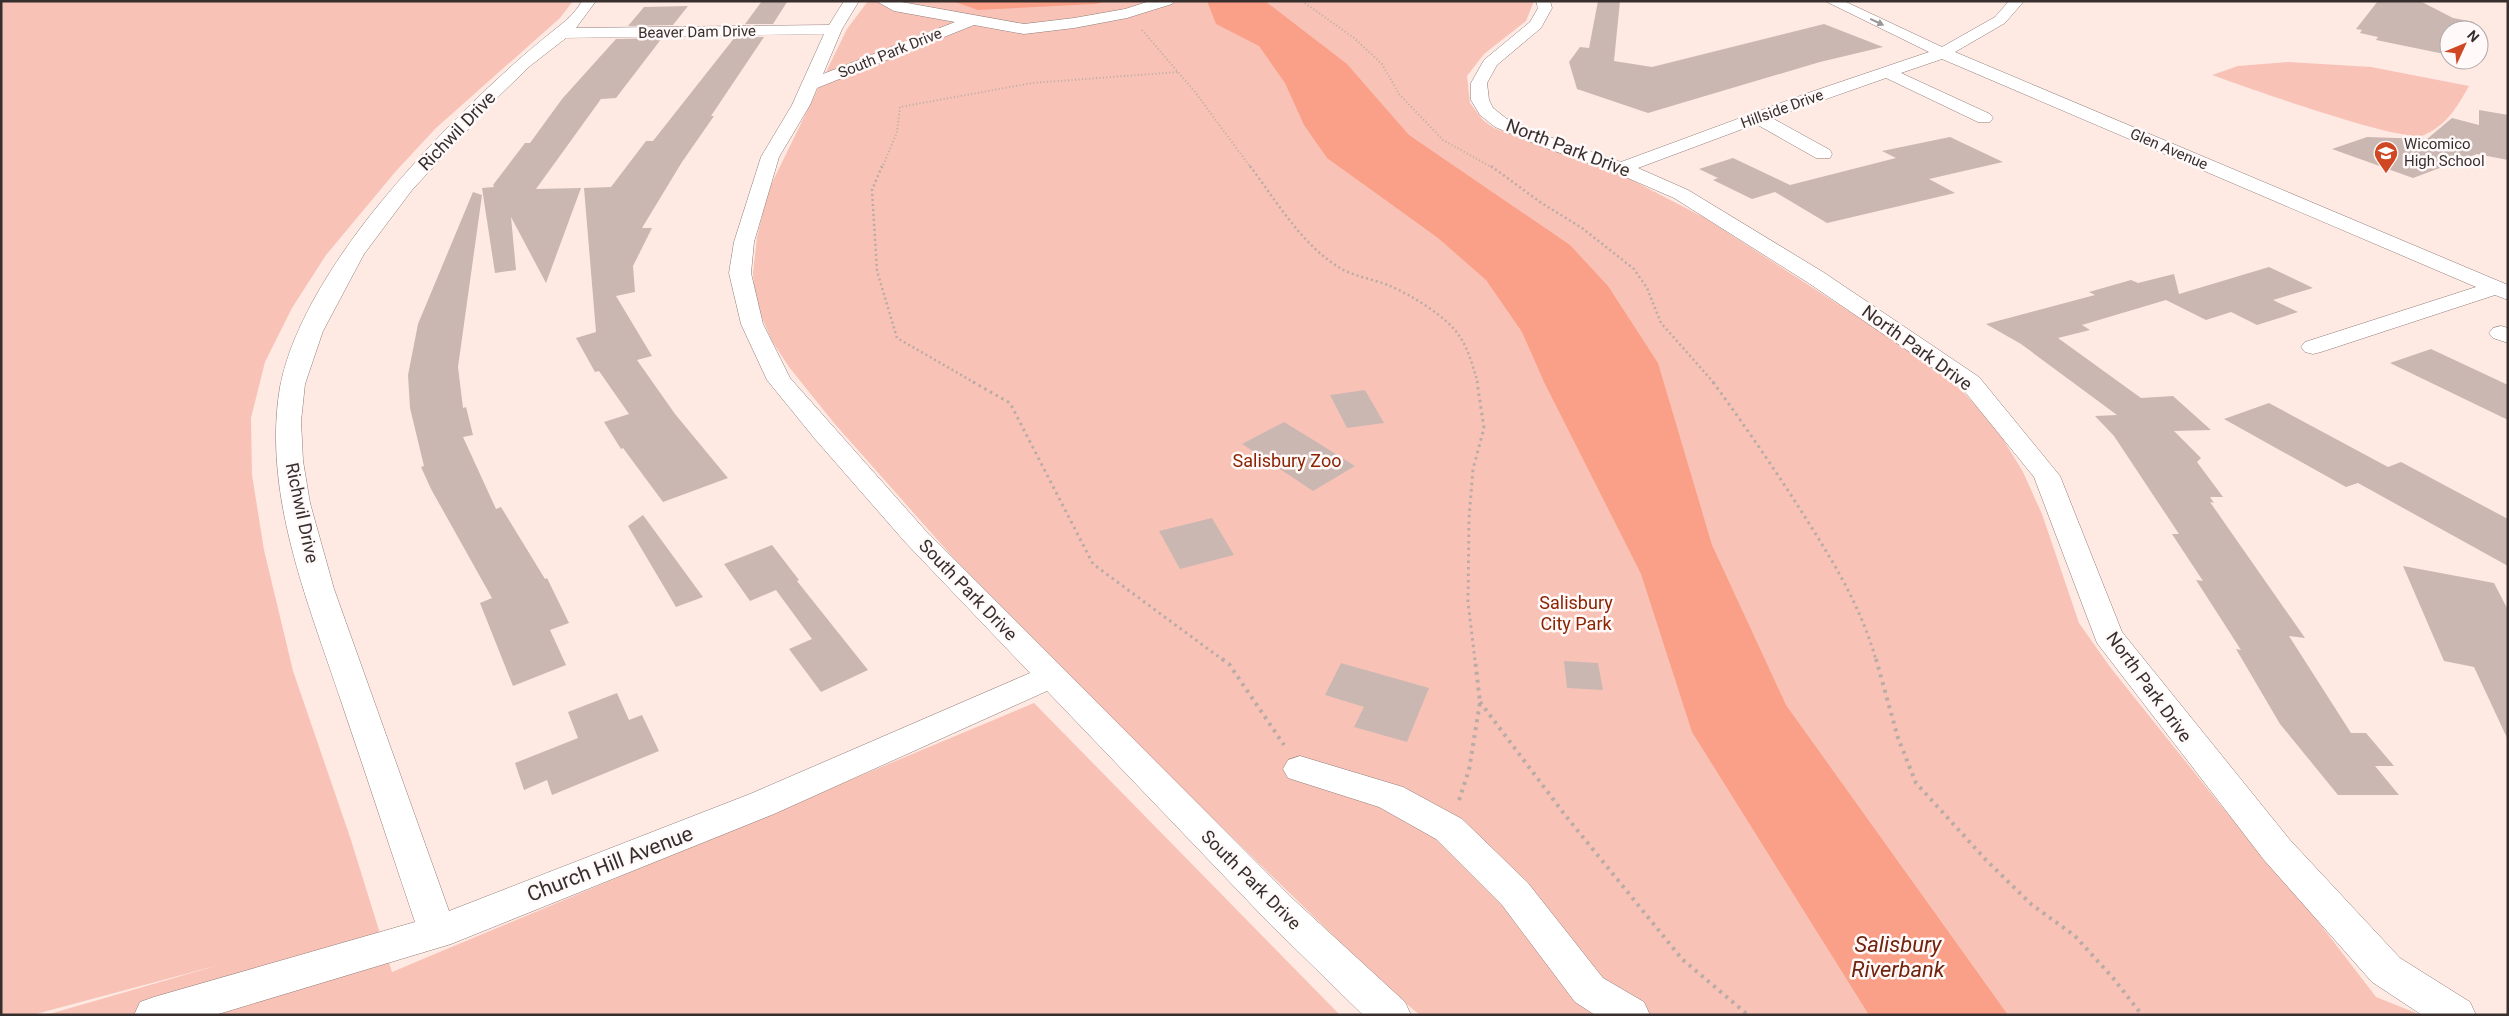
<svg xmlns="http://www.w3.org/2000/svg" width="2509" height="1016" font-family="Roboto,sans-serif">
<style>
.green{fill:#f8c3b6}
.water{fill:#fba088}
.building{fill:#cbb7b2}
.lines{fill:none;stroke-linecap:round;stroke-linejoin:round}
.minor-casing{stroke:#907d78;stroke-width:1}
.path-far3{stroke:#bbaba6;stroke-width:2;stroke-dasharray:1 2.5;stroke-linecap:butt}
.path-far2{stroke:#bbaba6;stroke-width:2.5;stroke-dasharray:2 3;stroke-linecap:butt}
.path-far1{stroke:#bbaba6;stroke-width:3;stroke-dasharray:2.5 4;stroke-linecap:butt}
.path{stroke:#bbaba6;stroke-width:4;stroke-dasharray:3 5;stroke-linecap:butt}
.minor{fill:#fff;fill-rule:evenodd}
.oneway{fill:#9b9796}
.labels{text-anchor:middle;stroke-width:5;stroke-linejoin:round;paint-order:stroke}
.far-street-label{font-size:15px;fill:#372f2d;stroke:#fffaf9}
.far-poi-label{font-size:15px;fill:#372f2d;stroke:#fffaf9;text-anchor:start}
.street-label{font-size:18px;fill:#372f2d;stroke:#fffaf9}
.park-label{font-size:18px;fill:#8c2404;stroke:#fffaf9}
.near-street-label{font-size:21px;fill:#372f2d;stroke:#fffaf9}
.near-water-label{font-size:22px;font-style:italic;fill:#72230e;stroke:#fffaf9}
</style>
<rect width="100%" height="100%" fill="#fee9e3"/>
<!-- green -->
<path class="green" d="M1,1H573L560,18L436,128L396,171L326,255L292,308L265,362L251,418L252,475L264,550L293,671L350,837L392,972L1034,703L1340,1015H46L219,965L32,1015H1Z
M868,1H1534L1526,21L1484,54L1467,76L1470,103L1483,120L1494,128L1624,176L1705,218L1932,365L1962,391L1995,426L2023,472L2042,514L2079,623L2110,667L2218,802L2307,907L2376,997L2421,1015H1420L1386,987L1004,615L834,423L789,367L772,341L755,301L753,273L757,237L768,191L847,29Z
M2288,62L2371,67L2469,86C2457,107 2447,125 2424,135C2403,144 2243,86 2212,75L2238,66Z"/>
<!-- water -->
<path class="water" d="M952,1H1108L1095,4L978,10Z
M1207,1H1265L1347,64L1409,135L1570,245L1608,286L1658,363L1712,545L1786,705L2008,1015H1869L1692,732L1641,574L1544,382L1522,332L1486,280L1438,238L1327,158L1304,125L1285,83L1259,46L1216,24Z"/>
<!-- building -->
<path class="building" d="M762,1L787,2L773,24H745Z
M1598,1H1620L1614,61L1652,67L1824,24L1883,47L1820,62L1648,113L1577,89L1569,62L1580,47L1589,48Z
M2378,1H2420L2453,18L2474,22L2469,30H2449V55L2376,40L2378,37L2360,33L2362,30L2356,29Z
M688,6L673,25L628,26L644,7Z
M735,37H764L711,116H714L682,162L642,228H652L633,266L635,292L616,296L652,356L637,360L675,414L728,478L663,502L623,448L621,449L604,422L629,414L599,371L595,372L576,338L596,332L584,188L611,187L646,141H653Z
M662,38L616,98L601,99L536,189L581,188L546,283L511,217L516,270L495,273L482,188L494,187L493,185L525,143H530L562,99L616,39Z
M2479,110L2508,115V160L2477,154L2413,178L2332,149L2367,137L2427,139L2452,118L2479,125Z
M1950,137L2003,162L1929,179L1955,193L1827,223L1775,192L1752,199L1713,180L1718,178L1699,169L1733,158L1790,185L1896,158L1882,151Z
M473,192L482,195L458,367L463,408L466,407L473,435L463,437L496,509L501,507L545,579L547,578L569,623L550,630L566,665L513,686L480,603L492,598L431,489L421,467L424,466L410,408L408,375L418,324Z
M2269,267L2313,288L2273,300L2298,312L2257,325L2231,312L2206,320L2166,300L2082,325L2090,330L2058,338L2141,398L2173,396L2211,430L2174,431L2201,458L2197,462L2223,497H2210L2214,503L2210,502L2305,638L2289,636L2351,733H2366L2394,766H2375L2399,795H2338L2280,724L2236,649L2241,650L2196,580L2203,581L2172,534H2179L2114,436L2095,416L2117,415L2021,344L1986,324L2095,295L2089,292L2131,280L2138,283L2174,274L2179,294Z
M2431,349L2508,385V420L2390,363Z
M1365,390L1384,423L1347,428L1330,395Z
M2269,403L2388,467L2401,462L2508,519V566L2358,483L2346,487L2224,419Z
M1284,422L1315,441L1355,466L1313,491L1242,444Z
M643,515L703,597L676,607L628,526Z
M1212,518L1234,555L1180,569L1159,531Z
M772,545L799,580L797,581L868,670L821,692L789,649L812,639L776,590L750,601L724,564Z
M2403,566L2494,583L2508,610V740L2474,667L2444,661Z
M1564,661L1598,663L1603,690L1567,688Z
M1341,663L1429,688L1407,742L1354,727L1364,707L1325,695Z
M617,693L629,720L642,715L659,751L552,795L547,780L524,790L515,763L578,738L568,712Z"/>
<g class="lines">
<!-- minor casing -->
<g class="minor-casing">
<path id="minor" d="M582,1H596L576,28L829,25L844,1H859L842,29L823,74L955,22L894,11L876,1H896L1024,24L1074,18L1125,9L1150,1H1174L1172,4L1127,18L1074,28L1024,34L974,25L817,88L810,105L779,157L754,242L751,273L763,324L790,378L925,530L1294,900L1405,1002L1411,1015H1363L1268,922L1047,691L774,814L451,944L215,1015H134L140,1002L154,997L415,922C390,848 366,774 341,701C308,602 262,493 280,387C292,323 340,252 381,202C419,156 461,112 505,72C520,58 538,43 553,31C564,22 574,15 582,1ZM824,34L792,105L761,157L734,242L729,273L741,324L767,380L815,439L905,542L1030,673L750,794L449,911L334,589L310,503L303,461L301,421L305,384L323,331L364,254L412,190L499,96L530,66L566,38Z
M1536,1H1550L1552,8L1541,28L1497,65L1487,83L1489,100L1493,108L1507,119L1555,139L1621,162L1808,93L1929,52L1825,1H1844L1942,47L1995,17L2009,1H2024L2005,23L1955,52L2508,285V300L2495,295L2321,352L2313,354L2305,352L2301,347L2305,342L2476,287L1942,59L1901,73L1990,114L1993,118L1990,122H1978L1886,78L1772,118L1830,150L1832,154L1830,158H1816L1756,124L1638,168L1688,190L1823,272L1979,377L2060,476L2122,632L2290,840L2400,958L2470,1002L2476,1015H2422L2372,982L2264,860L2097,643L2034,477L1961,387L1807,282L1674,198L1614,172L1543,147L1495,127L1480,115L1471,100V83L1484,60L1530,22L1538,8Z
M2501,326L2508,328V343L2493,338L2489,333L2493,328Z
M1300,756L1403,787L1462,819L1528,883L1603,978L1644,1002L1650,1015H1595L1575,1002L1502,905L1436,839L1379,807L1288,778L1283,769L1288,760Z"/>
</g>
<!-- path-far3 -->
<path class="path-far3" d="M1302,1L1354,38L1382,64L1399,94L1443,140L1493,168
M1142,30L1195,92L1251,168
M882,168L897,132L900,107L1032,83L1178,72"/>
<!-- path-far2 -->
<path class="path-far2" d="M882,166L872,190L877,271L897,338L975,383
M1250,166C1277,202 1302,245 1340,268C1355,277 1374,279 1390,286C1411,295 1448,317 1460,337C1469,350 1473,368 1478,383
M1491,166L1540,202L1582,228L1634,269L1647,288L1661,323L1714,383"/>
<!-- path-far1 -->
<path class="path-far1" d="M973,382L1010,403L1093,564L1223,660
M1713,382C1745,426 1776,471 1805,517C1834,563 1861,607 1876,660
M1475,660L1468,602L1469,518L1473,469L1484,428L1477,382"/>
<!-- path -->
<path class="path" d="M1222,659L1229,664L1284,745
M1876,659L1898,738L1916,783L1986,860L2031,904L2075,936L2113,978L2142,1015
M1480,702L1565,815L1682,959L1748,1015
M1459,800L1469,770L1480,702L1475,659"/>
<!-- minor -->
<use href="#minor" class="minor"/>
</g>
<!-- one-way arrows -->
<defs><path id="oneway-solid" d="M-6-.8H1V-3.2L6.5 0L1 3.2V.8H-6Z" transform="scale(1.25)"/></defs>
<use class="oneway" href="#oneway-solid" transform="translate(1877 22) rotate(25)"/>
<!-- icons -->
<defs>
<g id="school-pin" transform="scale(1.25)"><path d="M0 17L-7.5 6A9.5 9.5 0 1 1 7.5 6Z" fill="#d04723" stroke="#fffaf9"/><path d="M0-5L7-2L0 1L-7-2ZM-4 1L0 2.5L4 1V4Q0 6-4 4Z" fill="#fff"/></g>
</defs>
<g fill-rule="evenodd">
<use href="#school-pin" x="2386" y="153"/>
</g>
<g class="labels">
<!-- far-street labels -->
<g class="far-street-label">
<text transform="translate(697 32) rotate(-1)" y="5">Beaver Dam Drive</text>
<text transform="translate(890 53) rotate(-22)" y="5">South Park Drive</text>
<text transform="translate(1782 109) rotate(-20)" y="5">Hillside Drive</text>
<text transform="translate(2169 149) rotate(23)" y="5">Glen Avenue</text>
</g>
<!-- far-poi labels -->
<g class="far-poi-label">
<text x="2404" y="149">Wicomico<tspan x="2404" dy="17">High School</tspan></text>
</g>
<!-- street labels -->
<g class="street-label">
<text transform="translate(457 131) rotate(-46)" y="6">Richwil Drive</text>
<text transform="translate(1568 148) rotate(21)" y="6">North Park Drive</text>
<text transform="translate(1917 348) rotate(36)" y="6">North Park Drive</text>
<text transform="translate(302 513) rotate(78)" y="6">Richwil Drive</text>
<text transform="translate(968 590) rotate(46)" y="6">South Park Drive</text>
<text transform="translate(2149 687) rotate(54)" y="6">North Park Drive</text>
<text transform="translate(1251 880) rotate(45)" y="6">South Park Drive</text>
</g>
<!-- park labels -->
<g class="park-label">
<text x="1287" y="467">Salisbury Zoo</text>
<text x="1576" y="609">Salisbury<tspan x="1576" dy="21">City Park</tspan></text>
</g>
<!-- near-street labels -->
<g class="near-street-label">
<text transform="translate(610 864) rotate(-21)" y="7">Church Hill Avenue</text>
</g>
<!-- near-water labels -->
<g class="near-water-label">
<text x="1898" y="952">Salisbury<tspan x="1898" dy="25">Riverbank</tspan></text>
</g>
</g>
<!-- border -->
<rect width="2509" height="1016" fill="none" stroke="#372f2d" stroke-width="5"/>
<!-- north arrow -->
<g transform="translate(2464 45) rotate(46)"><circle r="24" fill="#fffaf9" stroke="#afa9a7"/>
<path d="M0-4L9 19L0 12L-9 19Z" fill="#d04723"/>
<text y="-8" font-size="14" font-weight="bold" text-anchor="middle" fill="#372f2d">N</text>
</g>
</svg>
